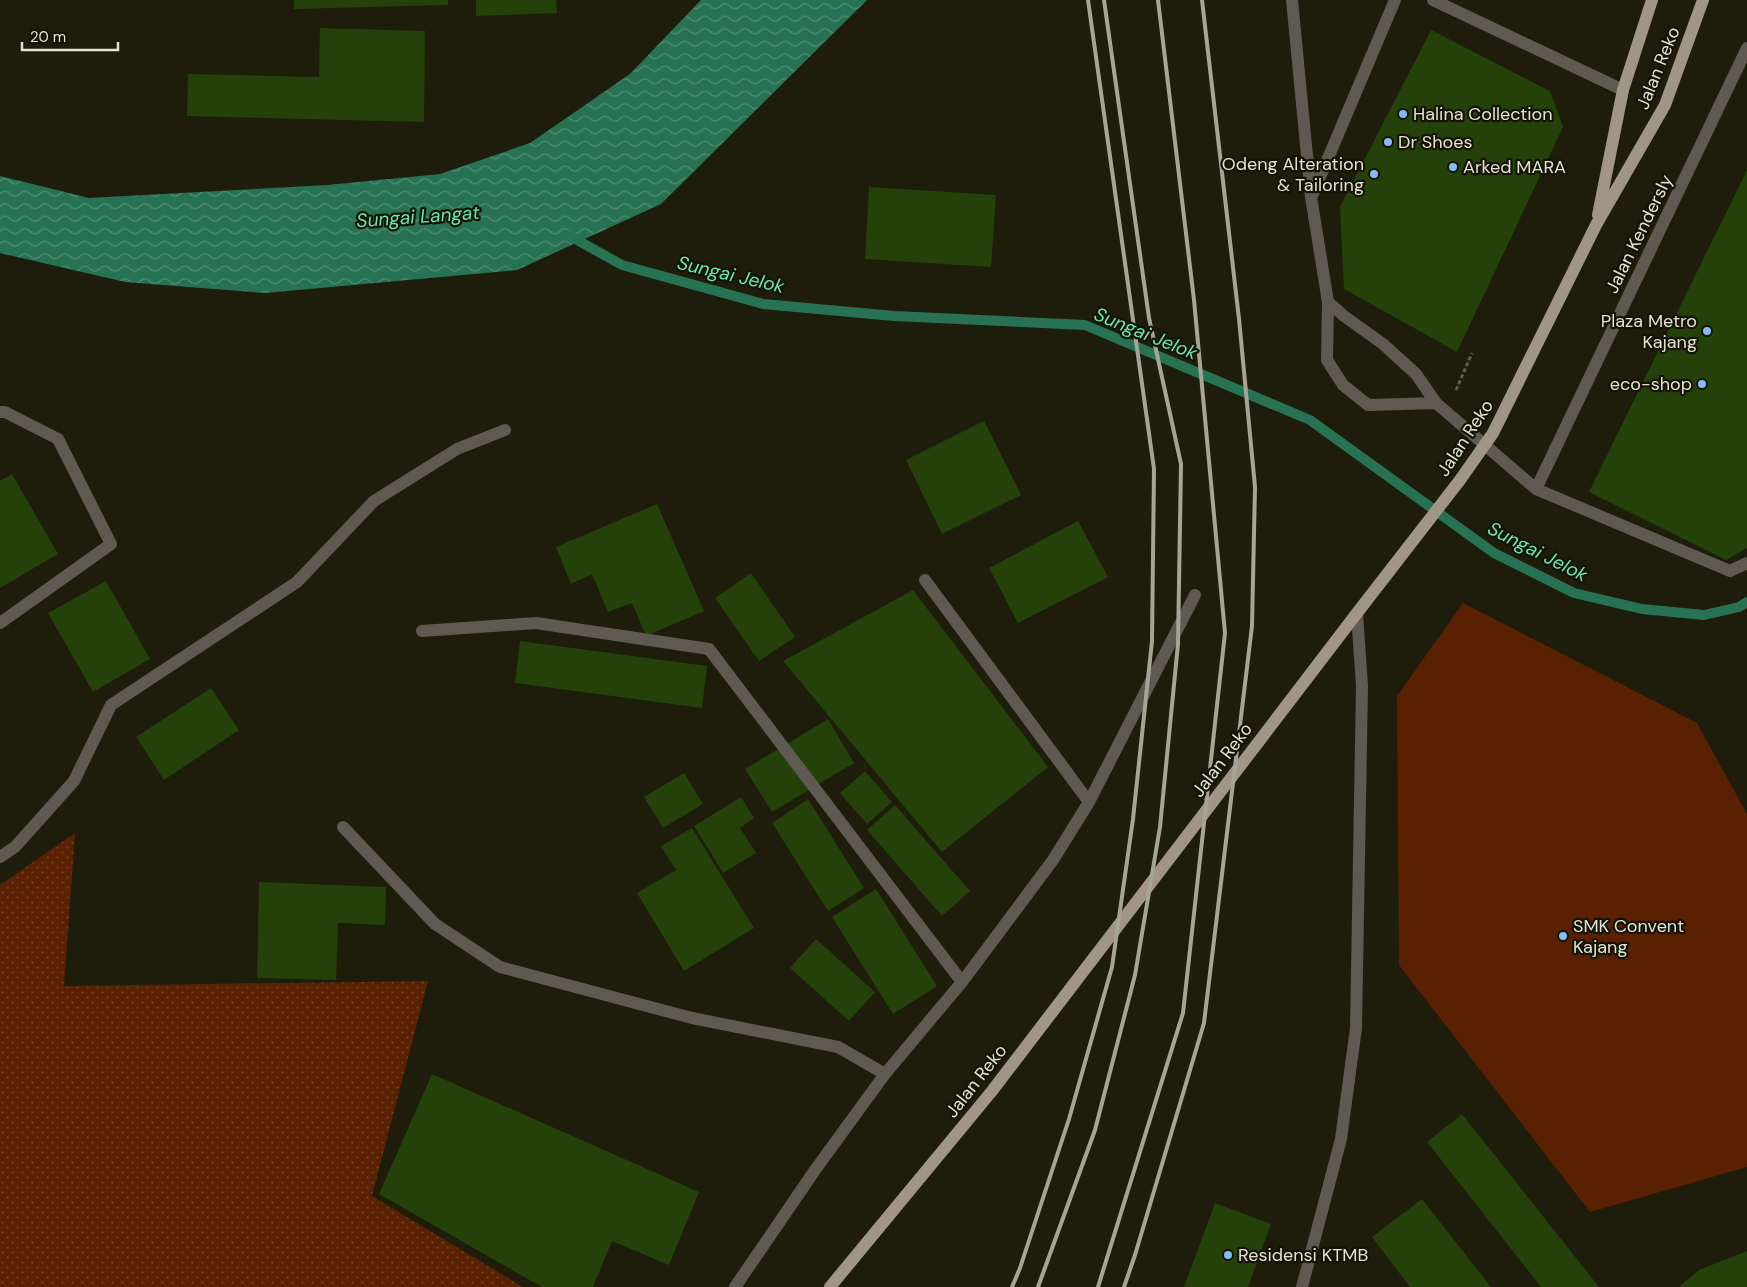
<svg xmlns="http://www.w3.org/2000/svg" width="1747" height="1287" font-family="'DM Sans',sans-serif">
<style>
.grass{fill:url(#grass-dots)}
.garden{fill:#592001}
.water{fill:url(#water-waves)}
.lines{fill:none;stroke-linecap:round;stroke-linejoin:round}
.stream{stroke:#277254;stroke-width:10}
.building{fill:#234109}
.path{stroke:#5c5b4c;stroke-width:3;stroke-dasharray:4 2.5;stroke-linecap:butt}
.minor{stroke:#5e5951;stroke-width:12}
.major{stroke:#a19686;stroke-width:12}
.rail{stroke:#a5a496;stroke-width:4}
.poi-dot{fill:#85bbfb;stroke:#151404;stroke-width:2}
.labels{text-anchor:middle;stroke-width:4.5;stroke-linejoin:round;paint-order:stroke}
.street-label{font-size:18px;fill:#e2e1d6;stroke:#151404}
.poi-label{font-size:18px;fill:#e2e1d6;stroke:#151404;text-anchor:start}
.water-label{font-size:19px;font-style:italic;fill:#65e9b3;stroke:#151404}
</style>
<defs>
<pattern id="grass-dots" width="8" height="8" patternUnits="userSpaceOnUse" patternTransform="scale(1.25)"><rect width="8" height="8" fill="#592001"/><path d="M2 2h.1M6 6h.1" fill="none" stroke="#714025" stroke-width="1.8" stroke-linecap="round"/></pattern>
<pattern id="water-waves" width="16" height="10" patternUnits="userSpaceOnUse" patternTransform="scale(1.25)"><rect width="16" height="10" fill="#277254"/><path d="M0 5q4-4 8 0t8 0" fill="none" stroke="#508c74"/></pattern>
</defs>
<rect width="100%" height="100%" fill="#1e1d0b"/>
<!-- grass -->
<path class="grass" d="M75,833L64,986L428,981L372,1196L523,1287H0V885Z"/>
<!-- garden -->
<path class="garden" d="M1463,603L1697,723L1747,814V1167L1590,1212L1399,965L1397,696Z"/>
<!-- water -->
<path class="water" d="M701,0H867L661,204L517,270L265,293L125,282L0,253V176L89,198L328,185L440,174L530,143L630,74Z"/>
<g class="lines">
<!-- stream -->
<path class="stream" d="M568,235L622,265L763,304L894,316L1085,325L1310,420L1494,553L1574,593L1642,609L1704,615L1739,607L1747,602"/>
</g>
<!-- building -->
<path class="building" d="M294,0H448V5L294,9Z
M476,0H556L557,13L476,16Z
M320,28L425,31L424,122L187,116L188,74L319,77Z
M1431,30L1550,91L1563,127L1457,352L1344,289L1340,207Z
M1747,170V548L1726,560L1589,492Z
M869,187L996,195L991,267L865,259Z
M984,421L1021,495L942,534L906,460Z
M12,474L58,554L0,588V481Z
M657,504L704,611L646,636L632,603L608,612L592,574L571,584L556,547Z
M1078,521L1108,577L1018,623L989,568Z
M751,573L795,637L759,661L715,598Z
M106,581L150,659L93,692L48,613Z
M913,590L1048,767L942,852L783,661Z
M520,641L707,666L702,708L515,683Z
M211,688L239,730L164,780L136,737Z
M828,719L854,763L772,812L745,769Z
M865,771L892,802L867,824L840,793Z
M684,773L703,804L663,828L644,797Z
M741,797L754,818L740,828L756,853L723,873L694,826Z
M808,799L864,888L828,911L772,823Z
M895,805L970,891L942,916L867,830Z
M692,828L754,928L684,971L637,893L676,870L661,846Z
M259,882L386,887L385,925L338,923L336,980L257,978Z
M876,889L937,986L893,1014L832,917Z
M816,939L875,992L849,1021L790,968Z
M432,1074L699,1192L669,1265L612,1241L593,1287H542L379,1194Z
M1462,1114L1599,1287H1541L1427,1142Z
M1422,1199L1491,1287H1410L1372,1237Z
M1215,1203L1271,1224L1248,1287H1184Z
M1747,1251V1287H1679L1699,1270Z"/>
<g class="lines">
<!-- path -->
<path class="path" d="M1456,390L1472,353"/>
<!-- minor -->
<path class="minor" d="M1292,0L1311,197L1328,302L1327,360L1343,385L1368,405L1436,403
M1433,0L1623,90
M1312,196L1395,0
M1328,302L1344,316L1383,344L1416,374L1436,403L1536,489L1730,571L1747,563
M0,412H5L58,439L111,544L0,623
M1536,489L1747,48
M925,580L1089,802
M422,631L536,623L709,649L962,982
M343,827L435,924L500,967L692,1018L838,1047L885,1074
M0,857L15,847L74,781L111,705L297,582L374,501L457,449L505,430
M735,1287L815,1170L885,1074L962,982L1053,860L1089,802L1195,595
M1302,1287L1341,1139L1356,1028L1362,686L1357,613"/>
<!-- major -->
<path class="major" d="M1598,215L1623,90L1652,0
M830,1287L992,1091L1357,613L1460,480L1493,433L1596,225L1665,105L1703,0"/>
<!-- rail -->
<path class="rail" d="M1012,1287L1020,1268L1069,1119L1112,967L1133,819L1152,641L1154,469L1088,0
M1038,1287L1095,1130L1135,975L1160,827L1178,644L1181,464L1149,318L1104,0
M1098,1287L1183,1013L1225,633L1194,300L1158,0
M1124,1287L1135,1255L1204,1023L1252,626L1255,487L1239,319L1202,0"/>
</g>
<!-- markers -->
<g class="poi-dot">
<circle cx="1403" cy="114" r="5"/>
<circle cx="1388" cy="142" r="5"/>
<circle cx="1453" cy="167" r="5"/>
<circle cx="1374" cy="174" r="5"/>
<circle cx="1707" cy="331" r="5"/>
<circle cx="1702" cy="384" r="5"/>
<circle cx="1563" cy="936" r="5"/>
<circle cx="1228" cy="1255" r="5"/>
</g>
<g class="labels">
<!-- street labels -->
<g class="street-label">
<text transform="translate(1658 68) rotate(-68)" y="6">Jalan Reko</text>
<text transform="translate(1639 234) rotate(-64)" y="6">Jalan Kendersly</text>
<text transform="translate(1465 438) rotate(-57)" y="6">Jalan Reko</text>
<text transform="translate(1222 760) rotate(-53)" y="6">Jalan Reko</text>
<text transform="translate(976 1081) rotate(-52)" y="6">Jalan Reko</text>
</g>
<!-- poi labels -->
<g class="poi-label">
<text x="1413" y="120">Halina Collection</text>
<text x="1398" y="148">Dr Shoes</text>
<text x="1364" y="170" text-anchor="end">Odeng Alteration<tspan x="1364" dy="21">&amp; Tailoring</tspan></text>
<text x="1463" y="173">Arked MARA</text>
<text x="1697" y="327" text-anchor="end">Plaza Metro<tspan x="1697" dy="21">Kajang</tspan></text>
<text x="1692" y="390" text-anchor="end">eco-shop</text>
<text x="1573" y="932">SMK Convent<tspan x="1573" dy="21">Kajang</tspan></text>
<text x="1238" y="1261">Residensi KTMB</text>
</g>
<!-- water labels -->
<g class="water-label">
<text transform="translate(418 216) rotate(-4)" y="7">Sungai Langat</text>
<text transform="translate(731 274) rotate(13)" y="7">Sungai Jelok</text>
<text transform="translate(1146 333) rotate(22)" y="7">Sungai Jelok</text>
<text transform="translate(1538 551) rotate(27)" y="7">Sungai Jelok</text>
</g>
</g>
<!-- scale -->
<path d="M22 42v8h96v-8" fill="none" stroke="#e2e1d6" stroke-width="2.5"/>
<text x="30" y="42" font-size="15" fill="#e2e1d6" stroke="#151404" stroke-width="4" paint-order="stroke">20 m</text>
</svg>
